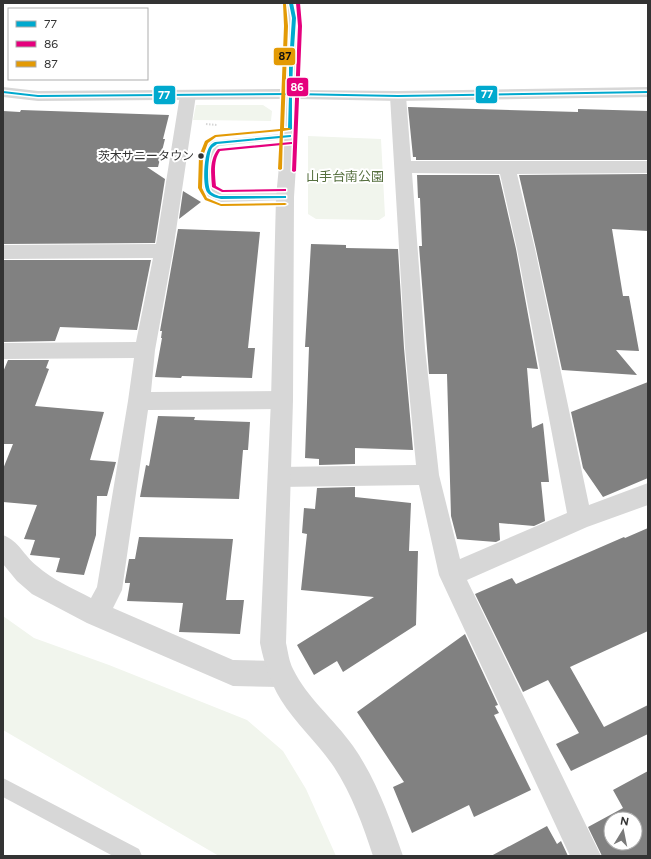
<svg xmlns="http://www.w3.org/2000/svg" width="651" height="859" font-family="Figtree,'Noto Sans JP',sans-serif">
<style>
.green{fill:#f1f5ed}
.building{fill:#818181;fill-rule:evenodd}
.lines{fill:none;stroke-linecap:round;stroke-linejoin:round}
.path{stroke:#d6d6d6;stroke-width:2;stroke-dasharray:1.5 1.5;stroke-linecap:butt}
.service{fill:#d7d7d7;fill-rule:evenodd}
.minor{fill:#d7d7d7;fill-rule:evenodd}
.tertiary{fill:#d7d7d7;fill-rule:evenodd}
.bus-1-casing{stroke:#fff;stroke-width:3}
.bus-2-casing{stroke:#fff;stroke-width:3}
.bus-3-casing{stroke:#fff;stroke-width:3}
.bus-1{fill:#00a9ce;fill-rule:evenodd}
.bus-2{fill:#e5007d;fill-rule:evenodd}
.bus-3{fill:#e39a05;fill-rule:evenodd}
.bus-dot{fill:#333;stroke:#fff;stroke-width:1.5}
.labels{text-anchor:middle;stroke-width:4;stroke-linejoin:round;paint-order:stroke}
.far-bus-label{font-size:12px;fill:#333;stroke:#fff;text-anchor:end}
.far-park-label{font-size:13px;fill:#56703f;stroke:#fff}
.line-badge{stroke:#fff;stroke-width:1.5}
.badge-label{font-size:11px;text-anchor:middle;font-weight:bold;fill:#fff}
.pale-badge-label{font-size:11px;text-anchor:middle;font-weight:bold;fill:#111}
</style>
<rect width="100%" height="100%" fill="#fff"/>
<!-- green -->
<path class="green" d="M196,105H263L272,111L271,121L193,120Z
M308,136L381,139L385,216L379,220L316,219L308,214Z
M3,616L34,638L109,665L247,720L283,751L306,789L336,856H219L3,730Z"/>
<!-- building -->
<path class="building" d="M408,107L578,112V109L648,111V160H416V157H413Z
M21,110L169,115L163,139H165L158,167H147L165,179L155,243L3,244V111L20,112Z
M648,174V231L612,229L623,296H629L639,351L616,350L637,375L562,370L536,249L519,175Z
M417,175H499L516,249L538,369L527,368L532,428L543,423L549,482H541L545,521L534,526L499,523L500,540L496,542L457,539L451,516L447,374H429L419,246H422L420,198H418Z
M183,191L201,202L179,219Z
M178,229L260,232L248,348H255L252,378L182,376L181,378L155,377L162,338H161L162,331H160Z
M311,244L346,245V248L398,249L404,348L413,450L355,448V464L319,465V459L305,458L309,347H305Z
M3,260H151L137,330L60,327L55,341L3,342Z
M8,360H49L46,368L49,369L35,406L104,412L90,460L116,462L107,496H97L96,535L84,575L56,572L60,558L30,555L35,540L24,539L37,505L3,502V469L13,444H3V372Z
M648,382V478L603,497L583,468L571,412Z
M158,416L195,417L194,420L250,422L248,450H243L239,499L140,497L146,465L149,466Z
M355,487V497L411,503L409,551H418L416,625L343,672L337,661L314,675L297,645L374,597L301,590L307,534L302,533L304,508L315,509L317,488Z
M648,528V631L570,667L604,727L648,705V734L571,771L556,744L579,733L548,680L523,692L475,594L512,578L516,584L624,537L625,538Z
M139,537L233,539L226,600H244L240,634L179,632L183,603L127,601L130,583H125V581L129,559H135Z
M465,634L498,705L495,706L499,713L494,715L531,790L474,817L469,805L412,833L393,787L404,782L357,712Z
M648,771V856H602L588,827L623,808L613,790ZM611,819H635V843H611Z
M547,826L557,844L561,841L568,856H491Z"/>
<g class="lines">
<!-- path -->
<path class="path" d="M206,124L217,125"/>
<!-- service -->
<path class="service" d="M290,133L295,136L294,138L219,146C210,153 211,179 213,189L222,194L285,193L289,194L291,197L289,200L221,202L207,196L202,187V163L205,148L212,141Z
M3,778L139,849L142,856H113L3,797Z"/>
<!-- minor -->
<path class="minor" d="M188,90L194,92L196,95L173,251L155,350L151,392L282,391L290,394L293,400L290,406L282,409L148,410L122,590L113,608L233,660L280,661L289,665L293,674L289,683L280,687L233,686L87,623L32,594L17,581L3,564V535C19,541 24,556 37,566C53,580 72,588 91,598L97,587L128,401L134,358L3,359V343L136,342L153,258L3,259V245L156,244L180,95L182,92Z
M398,91L404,93L406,96L411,161H648V173L517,174L535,249L589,505L648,483V505L587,527L467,580L601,856H570L439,575L419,485L279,487L271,484L268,477L271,470L279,467L416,465L405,348L390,96L392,93ZM412,173L500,174L517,249L567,513L460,559L439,475L425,348Z"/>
<!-- tertiary -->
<path class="tertiary" d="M284,3H298L301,18L298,90L398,91L648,87V97L398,101L298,99V136L294,197L293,400L286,643C288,652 289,661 293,669C307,698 334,719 353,746C376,779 390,818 403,856H373C363,825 352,795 334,767C318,743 296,724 281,700C270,682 264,663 260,643L271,400L276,197L282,136L283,99L38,101L3,97V87L38,91L283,89L287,18Z"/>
<!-- bus-1 casing -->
<g class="bus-1-casing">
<path id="bus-1" d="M289,3H293L296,18L293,63L292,93L398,95L648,91V93L398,97L292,95V129L290,130L288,129L289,95L38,97L3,93V91L38,95L289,93V63L292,18Z
M290,135H291V137L217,144C216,145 213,147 212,148C208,155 206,185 211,192C213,194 217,195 219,196H286V198L221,199C216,198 210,196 207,192C202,184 204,153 210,146C211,144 213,143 215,142Z"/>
</g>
<!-- bus-2 casing -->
<g class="bus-2-casing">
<path id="bus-2" d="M296,3H300L302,26L296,171L294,172L292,171L298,26Z
M291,142H292V144L220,151C213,161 215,175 216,186L223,190L285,189H286V191L222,192L212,187C211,174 209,160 218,149Z"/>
</g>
<!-- bus-3 casing -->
<g class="bus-3-casing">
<path id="bus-3" d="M283,3L286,4L288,26L284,128H289L291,129L289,130L283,131L282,169L280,170L278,169L280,131L216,137L208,143L203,156L202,188L207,198L221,204L285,203L287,204L285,205L221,206L205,200L198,188L199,156L205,141L215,135L280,129L284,26Z"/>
</g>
<!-- bus-1 -->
<use href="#bus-1" class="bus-1"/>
<!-- bus-2 -->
<use href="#bus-2" class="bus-2"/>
<!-- bus-3 -->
<use href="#bus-3" class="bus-3"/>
</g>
<!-- markers -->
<circle class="bus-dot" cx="201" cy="156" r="3.5"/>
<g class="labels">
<!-- far-bus labels -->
<g class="far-bus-label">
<text x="194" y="160">茨木サニータウン</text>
</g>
<!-- far-park labels -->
<g class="far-park-label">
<text x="345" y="181">山手台南公園</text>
</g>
</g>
<g class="line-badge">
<rect x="273" y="47" width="23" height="19" rx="4" fill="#e39a05"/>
<rect x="286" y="77" width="23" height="20" rx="4" fill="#e5007d"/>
<rect x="475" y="85" width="23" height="19" rx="4" fill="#00a9ce"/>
<rect x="153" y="85" width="23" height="20" rx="4" fill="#00a9ce"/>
</g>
<g class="badge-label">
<text x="297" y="91">86</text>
<text x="487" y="98">77</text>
<text x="164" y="99">77</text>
</g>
<g class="pale-badge-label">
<text x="285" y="60">87</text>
</g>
<!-- border -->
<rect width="651" height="859" fill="none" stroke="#333333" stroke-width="8"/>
<!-- legend -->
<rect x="8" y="8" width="140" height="72" fill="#ffffff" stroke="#adadad"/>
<rect x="16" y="21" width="20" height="6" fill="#00a9ce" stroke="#adadad"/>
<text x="44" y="28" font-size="12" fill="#333333">77</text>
<rect x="16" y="41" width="20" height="6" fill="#e5007d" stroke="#adadad"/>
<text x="44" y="48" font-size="12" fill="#333333">86</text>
<rect x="16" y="61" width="20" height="6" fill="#e39a05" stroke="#adadad"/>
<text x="44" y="68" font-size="12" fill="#333333">87</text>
<!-- north arrow -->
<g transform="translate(623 831) rotate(10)"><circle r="19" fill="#ffffff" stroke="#adadad"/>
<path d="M0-3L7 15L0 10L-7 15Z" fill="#7a7a7a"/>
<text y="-6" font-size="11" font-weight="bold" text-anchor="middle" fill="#333333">N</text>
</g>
</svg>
